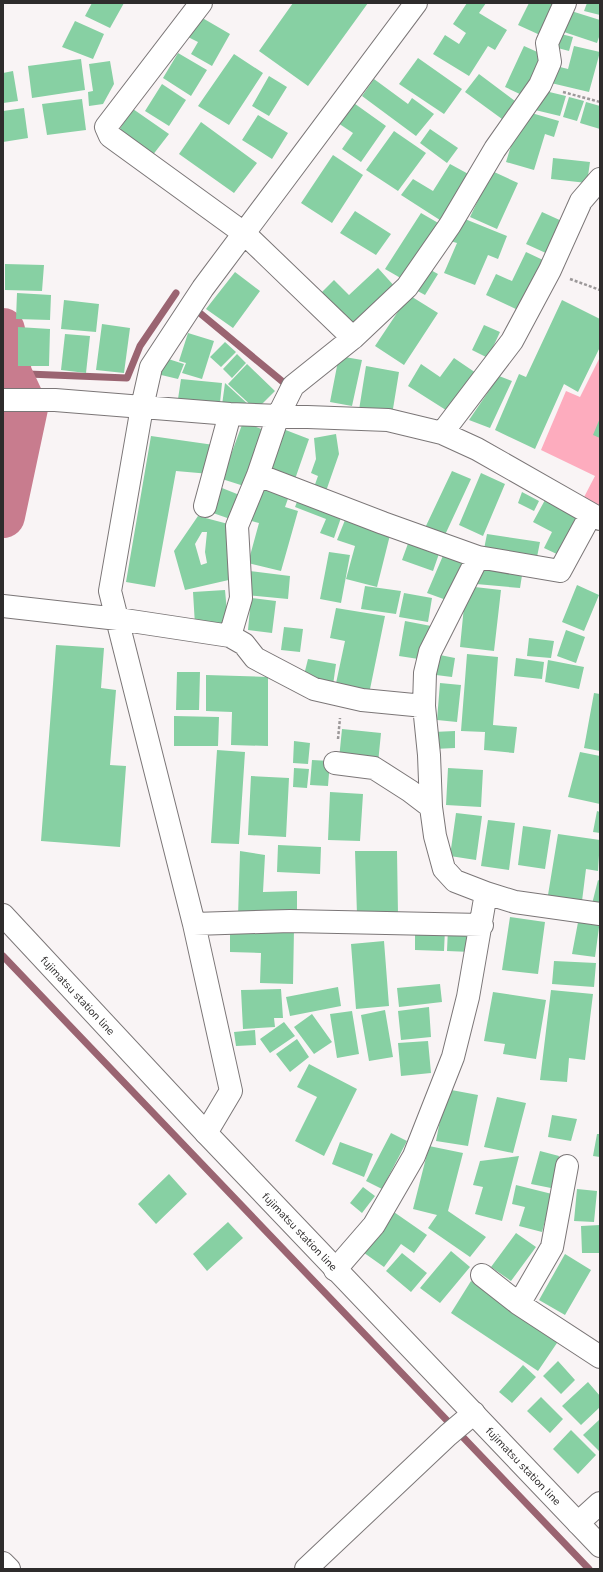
<svg xmlns="http://www.w3.org/2000/svg" width="603" height="1572" font-family="'Nunito Sans',sans-serif">
<style>
.forest{fill:#fdacbe}
.lines{fill:none;stroke-linecap:round;stroke-linejoin:round}
.stream{stroke:#9a6471;stroke-width:7}
.river{stroke:#c87c8e;stroke-width:44}
.building{fill:#87d0a3;fill-rule:evenodd}
.minor-casing{stroke:#7b7677;stroke-width:24}
.secondary-casing{stroke:#7b7677;stroke-width:24}
.path{stroke:#9c9899;stroke-width:2.5;stroke-dasharray:3 2;stroke-linecap:butt}
.minor{stroke:#fff;stroke-width:22}
.secondary{stroke:#fff;stroke-width:22}
.labels{text-anchor:middle;stroke-width:3.5;stroke-linejoin:round;paint-order:stroke}
.street-label{font-size:11px;fill:#2e2c2c;stroke:#fff}
</style>
<rect width="100%" height="100%" fill="#f9f4f5"/>
<!-- forest -->
<path class="forest" d="M600,357V512L582,501L595,476L541,450L566,391L580,397Z"/>
<g class="lines">
<!-- stream -->
<path class="stream" d="M201,314L283,382
M3,373L127,378L140,346L176,293
M3,956L589,1569"/>
<!-- river -->
<path class="river" d="M3,330L10,374L26,408L3,516"/>
</g>
<!-- building -->
<path class="building" d="M92,3H124L110,28L85,16Z
M293,3H368L308,86L259,51Z
M467,3H486L479,13L507,30L495,50L488,46L469,76L433,54L445,35L459,44L466,33L453,24Z
M529,3H555L540,35L518,25Z
M587,3H600V15L584,11Z
M568,10L600,20V34L597,43L561,31Z
M199,16L230,34L212,66L191,54L198,42L186,36Z
M75,21L104,34L93,59L62,47Z
M557,33L573,37L569,51L554,47Z
M524,46L544,55L524,96L505,87Z
M574,46L600,52L589,92L551,83L556,66L568,69Z
M178,53L207,70L191,96L163,78Z
M234,54L263,73L229,125L198,106Z
M418,58L462,89L444,114L399,84Z
M81,59L85,90L32,98L28,66Z
M110,61L114,84L103,104L89,106L88,92L93,91L89,64Z
M13,71L18,101L3,103V73Z
M479,74L515,101L502,119L465,92Z
M269,76L287,87L269,116L252,106Z
M374,79L408,104L412,98L434,114L416,136L362,96Z
M162,84L186,100L169,126L145,111Z
M541,90L566,96L560,116L535,110Z
M569,97L584,101L577,121L563,117Z
M82,99L86,130L47,135L42,104Z
M351,101L386,126L361,162L342,149L353,133L335,121Z
M586,102L600,106V129L580,123Z
M24,108L28,138L3,142V111Z
M133,109L169,134L152,156L117,133Z
M528,112L559,121L554,137L545,134L534,170L506,162L517,126Z
M258,115L288,133L272,159L242,140Z
M201,122L257,163L234,193L179,154Z
M430,129L458,148L447,163L420,143Z
M394,131L426,153L398,191L366,170Z
M333,155L363,175L332,223L301,203Z
M553,158L590,162L587,183L551,179Z
M450,164L472,176L443,222L401,195L413,179L433,191Z
M492,171L518,183L497,229L470,217Z
M355,211L391,234L376,255L340,233Z
M542,212L564,222L548,254L526,244Z
M421,213L440,224L404,280L385,269Z
M460,217L507,236L498,259L488,255L475,285L444,273L457,243L450,241Z
M526,252L543,260L520,311L486,295L496,274L512,281Z
M5,264L44,265L42,291L5,290Z
M378,268L396,288L353,329L318,296L334,280L349,295Z
M427,268L438,274L425,295L414,289Z
M235,272L260,291L233,328L206,309Z
M17,293L51,295L50,320L16,319Z
M409,295L438,313L404,365L375,346Z
M64,300L99,304L96,332L61,329Z
M562,300L600,319V347L578,392L564,384L535,449L495,430L519,374L526,377Z
M102,324L130,328L124,373L96,370Z
M484,325L500,332L488,358L472,350Z
M18,327L50,329L49,366H18Z
M188,333L214,341L202,379L182,373L186,363L179,361Z
M65,334L90,336L86,373L61,370Z
M225,342L236,352L221,367L210,357Z
M237,354L246,363L232,378L223,369Z
M339,356L362,360L352,406L330,402Z
M162,357L184,364L178,379L157,374Z
M454,358L476,373L449,412L408,386L421,364L440,377Z
M247,364L275,391L256,410L228,384Z
M366,366L399,372L392,415L359,410Z
M499,376L512,381L490,428L469,420Z
M181,379L222,383L220,403L178,399Z
M225,383L250,406L222,405Z
M600,418V438L593,435Z
M243,422L267,431L247,487L222,479Z
M283,429L309,439L294,482L267,472Z
M336,434L339,454L325,494L313,490L318,476L311,473L316,459L314,438Z
M151,436L214,445L210,474L176,471L155,587L126,582Z
M452,471L471,479L444,537L425,528Z
M481,473L505,484L483,536L459,525Z
M262,482L290,493L285,507L298,511L281,571L248,563L259,523L248,520Z
M222,488L242,496L233,520L213,513Z
M522,492L539,501L534,511L518,503Z
M300,494L343,512L334,538L320,533L326,519L295,507Z
M545,500L581,519L561,556L544,548L552,532L533,522Z
M347,515L391,531L377,587L346,579L355,546L337,540Z
M198,516L232,525L233,579L185,590L174,551ZM202,532H207L205,552L207,563L201,565L195,544Z
M487,534L540,542L536,562L483,554Z
M410,538L441,548L433,571L402,560Z
M445,551L466,559L449,601L427,593Z
M329,552L350,555L341,603L320,599Z
M479,564L523,569L520,588L476,584Z
M249,571L290,576L288,599L247,595Z
M577,585L599,595L584,631L562,622Z
M365,586L401,591L396,614L361,609Z
M466,586L501,590L494,651L460,647Z
M225,590L228,623L195,625L193,592Z
M404,593L432,598L428,622L399,617Z
M251,598L276,601L272,633L248,630Z
M336,608L385,616L369,694L335,688L345,641L330,638Z
M405,621L431,626L425,660L399,656Z
M284,627L303,629L300,652L281,650Z
M566,630L585,637L576,663L557,656Z
M529,638L554,641L551,658L527,656Z
M56,645L104,648L101,688L116,690L110,765L126,766L120,847L41,841Z
M467,654L498,657L493,725L517,727L514,753L484,750L485,732L461,731Z
M440,655L455,658L452,677L436,675Z
M516,658L544,662L542,679L514,676Z
M308,659L336,664L333,685L303,679Z
M548,660L584,667L579,689L545,682Z
M177,672H200L199,710H176Z
M206,675L268,677V746L231,745L232,712L206,711Z
M440,683L461,685L457,722L437,720Z
M594,693L600,694V751L584,748Z
M174,716L219,717L218,746H174Z
M342,729L381,733L378,763L339,759Z
M455,731V748L434,749L433,732Z
M294,741L310,743L308,764L293,763Z
M217,750L245,752L239,844L211,843Z
M580,752L600,756V804L568,797Z
M312,760L330,761L328,786L310,785Z
M294,768L309,769L307,788L293,787Z
M448,768L483,770L481,807L446,805Z
M251,776L289,778L286,837L248,835Z
M330,792L363,794L360,841L328,840Z
M597,811L600,812V833L593,832Z
M456,813L482,816L476,860L450,856Z
M488,820L515,823L509,870L481,866Z
M523,826L551,830L545,869L518,865Z
M558,834L600,840L598,871L586,869L582,901L548,895Z
M278,845L321,847L320,874L277,872Z
M240,851L265,855L263,892L297,891V916L238,917Z
M355,851H397L398,915H357Z
M598,880L600,881V906L592,904Z
M510,917L545,922L538,974L502,970Z
M579,917L600,920L595,957L572,954Z
M230,927L294,929L293,984L260,983L261,953L230,952Z
M415,928L445,929L444,951L415,950Z
M448,928L472,929L471,952L447,951Z
M384,941L389,1006L356,1009L351,944Z
M554,961L596,963L594,987L552,984Z
M440,984L442,1002L399,1007L397,988Z
M338,987L341,1006L290,1016L286,997Z
M281,989L283,1018H274L275,1027L243,1029L241,990Z
M551,990L593,994L585,1060L569,1058L567,1082L540,1080Z
M493,992L546,1000L536,1059L503,1054L505,1044L484,1041Z
M429,1007L431,1037L401,1040L398,1011Z
M385,1010L393,1057L369,1061L361,1015Z
M352,1011L359,1054L337,1058L330,1014Z
M312,1014L332,1042L314,1054L294,1027Z
M284,1022L295,1036L270,1053L260,1039Z
M255,1030L256,1045L236,1046L234,1032Z
M297,1039L309,1057L290,1072L276,1054Z
M428,1041L431,1073L401,1076L398,1043Z
M309,1064L357,1089L324,1156L295,1141L317,1097L297,1087Z
M446,1089L478,1095L468,1146L436,1141Z
M497,1097L526,1103L513,1153L484,1147Z
M552,1115L577,1119L571,1141L548,1137Z
M391,1133L407,1141L382,1189L366,1181Z
M597,1134H600V1157L593,1156Z
M340,1142L373,1154L364,1177L332,1164Z
M429,1146L463,1153L448,1211L486,1237L470,1257L428,1228L437,1215L413,1209Z
M540,1151L559,1156L551,1188L531,1184Z
M519,1156L502,1221L475,1214L483,1187L473,1185L480,1161Z
M169,1174L187,1194L156,1224L138,1204Z
M516,1185L552,1194L542,1232L519,1226L525,1207L512,1204Z
M363,1187L375,1196L362,1213L350,1203Z
M577,1189L597,1191L594,1222L574,1221Z
M391,1210L427,1235L414,1253L401,1244L384,1267L360,1250Z
M228,1222L243,1238L207,1271L193,1254Z
M600,1225V1253H582L581,1226Z
M516,1233L536,1247L511,1281L491,1267Z
M451,1251L470,1267L440,1303L420,1288Z
M402,1253L427,1273L411,1292L386,1271Z
M565,1254L591,1270L565,1315L539,1300Z
M471,1281L559,1340L538,1371L451,1313Z
M558,1361L575,1380L561,1394L543,1376Z
M523,1365L536,1377L512,1403L499,1392Z
M588,1382L600,1396V1407L581,1425L562,1406Z
M541,1397L563,1419L550,1433L527,1411Z
M600,1419V1452L583,1435Z
M571,1430L596,1455L578,1474L553,1449Z"/>
<g class="lines">
<!-- minor casing -->
<g class="minor-casing">
<path id="minor" d="M201,3L106,127L110,136L245,234L353,338
M3,400H55L230,414L388,420L442,433L477,449L600,519
M442,433L512,341L550,270L581,201L600,179
M258,475L383,523L478,557L560,571L591,514
M205,506L230,414
M478,557L430,652L425,673L424,706L429,755L431,807L435,836L444,869L455,881L486,893
M3,606L118,619L230,636L244,644L255,658L314,689L362,700L424,706
M230,636L241,598L237,526L258,475L278,416L293,386L353,338L407,287L450,225L495,149L540,85L550,62L547,43L565,3
M335,763L374,768L410,791L431,807
M194,924L290,921L482,925
M206,1133L231,1091L194,924L110,591L142,407L151,367L203,288L416,3
M335,1270L374,1225L414,1156L453,1057L468,997L486,893L515,902L600,914
M482,1275L519,1304L600,1357
M519,1304L552,1247L567,1166
M578,1523L600,1503
M3,1563L9,1569
M306,1569L448,1435L474,1413"/>
</g>
<!-- secondary casing -->
<g class="secondary-casing">
<g id="secondary">
<path id="s1" d="M3,915L206,1133L600,1546"/>
</g>
</g>
<!-- path -->
<path class="path" d="M563,92L600,102
M570,279L600,290
M338,739L340,718"/>
<!-- minor -->
<use href="#minor" class="minor"/>
<!-- secondary -->
<use href="#secondary" class="secondary"/>
</g>
<g class="labels">
<!-- street labels -->
<g class="street-label">
<text dy="4" stroke="none"><textPath href="#s1" startOffset="110">fujimatsu station line</textPath></text>
<text dy="4" stroke="none"><textPath href="#s1" startOffset="434">fujimatsu station line</textPath></text>
<text dy="4" stroke="none"><textPath href="#s1" startOffset="758">fujimatsu station line</textPath></text>
</g>
</g>
<!-- border -->
<rect width="603" height="1572" fill="none" stroke="#2e2c2c" stroke-width="8"/>
</svg>
